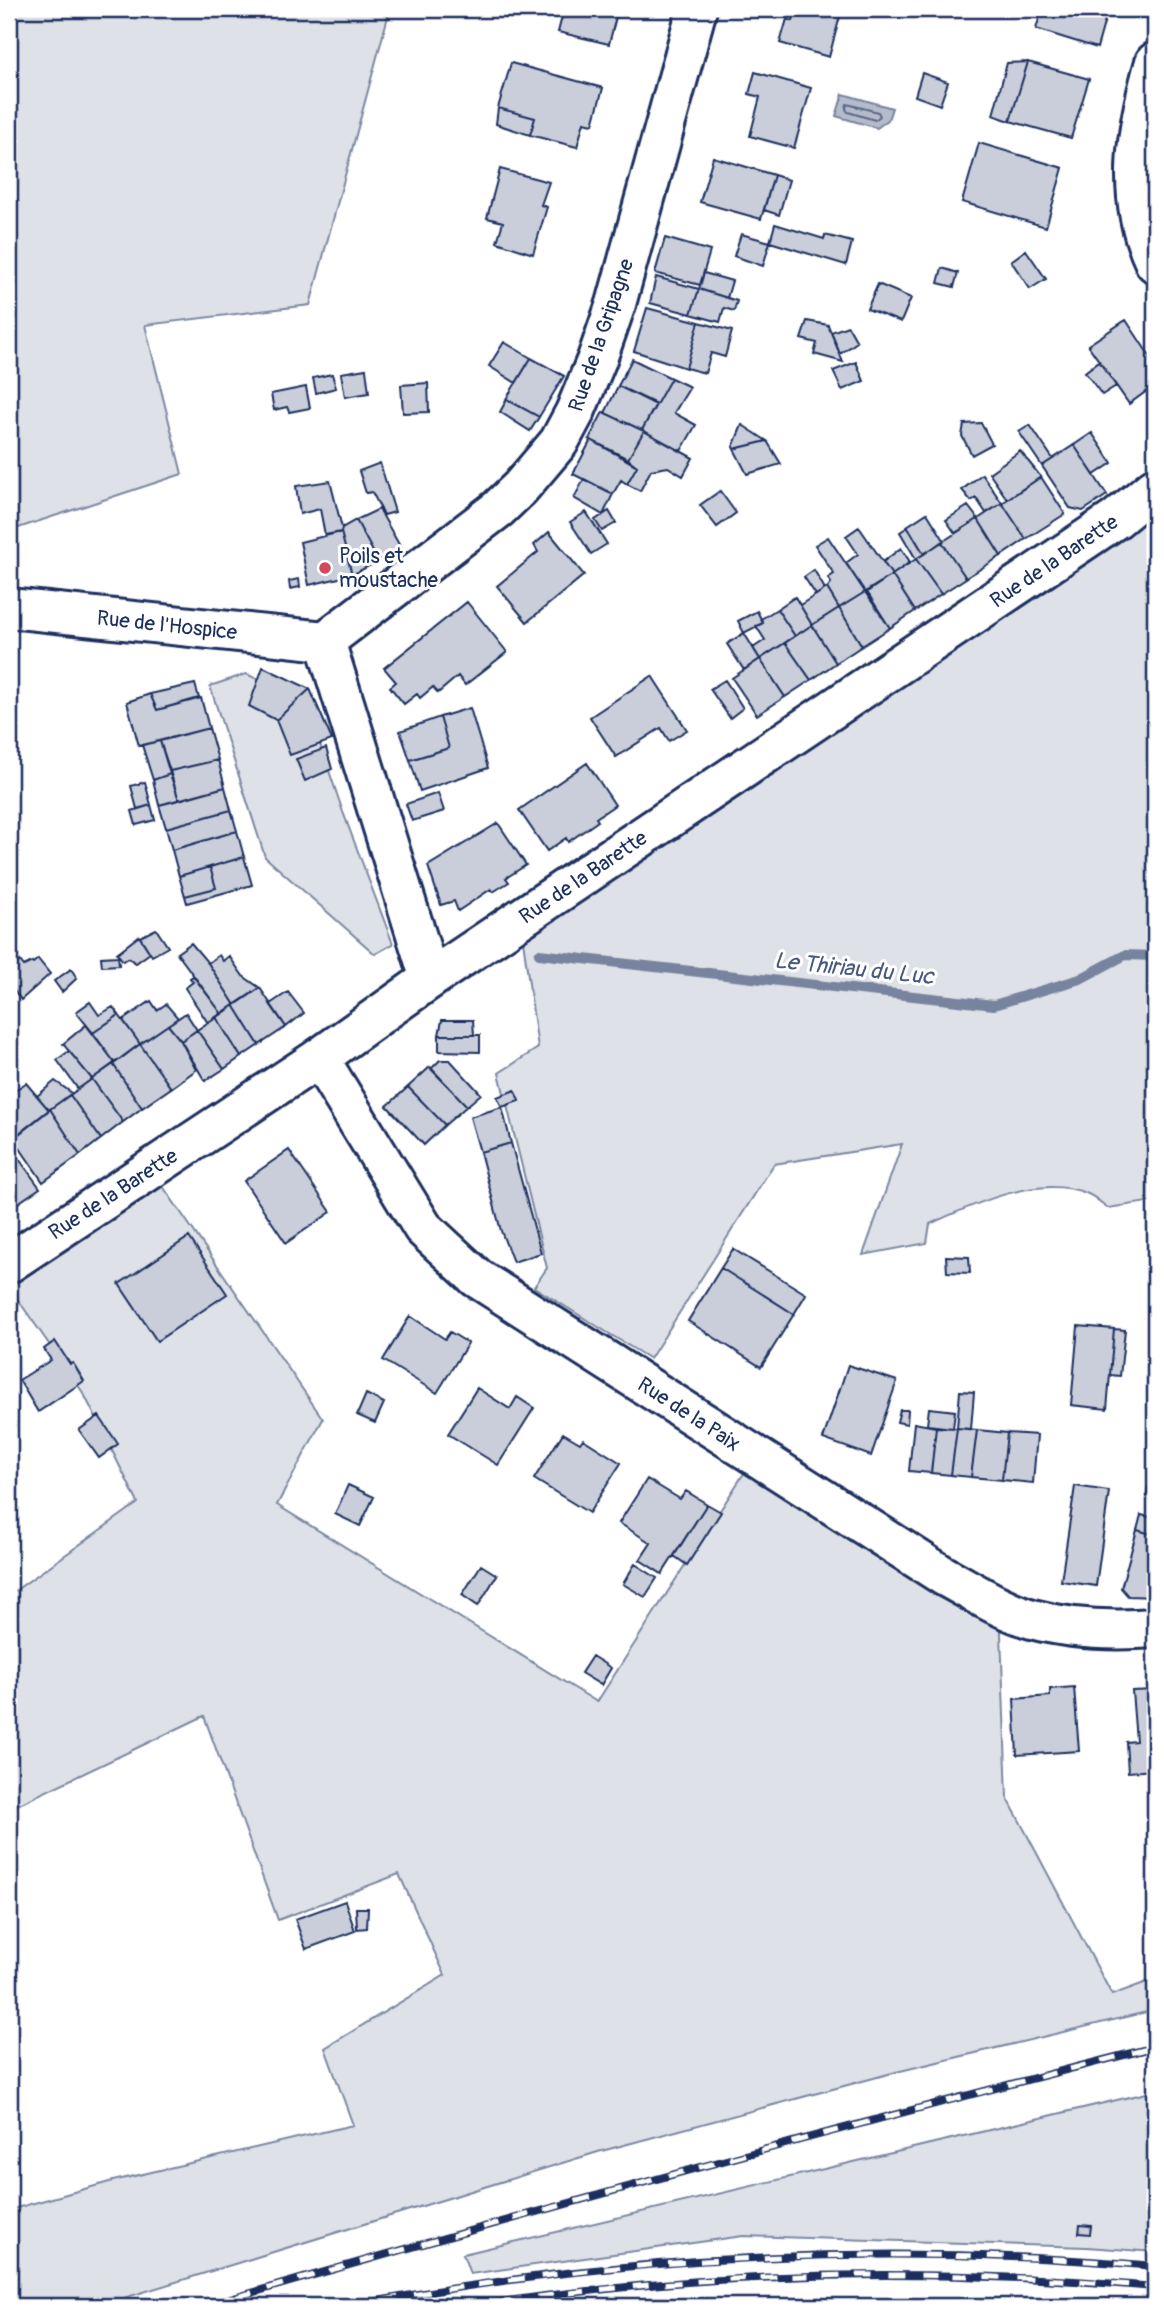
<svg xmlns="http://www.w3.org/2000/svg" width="1164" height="2315" font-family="Pangolin,sans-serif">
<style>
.green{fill:#dee1e7;stroke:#7c88a2;stroke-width:2}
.water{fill:#b5bbca;stroke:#77839f;stroke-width:2}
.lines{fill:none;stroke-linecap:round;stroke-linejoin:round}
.shore{stroke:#596789;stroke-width:2}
.stream{stroke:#77839f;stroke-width:10}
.building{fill:#caceda;stroke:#1b2f5e;stroke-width:2}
.minor-casing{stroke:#1b2f5e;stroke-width:44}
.major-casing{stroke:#1b2f5e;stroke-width:44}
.minor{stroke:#fff;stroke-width:38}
.major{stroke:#fff;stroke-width:38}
.rail-casing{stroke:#1b2f5e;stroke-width:8}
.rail{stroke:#fff;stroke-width:5;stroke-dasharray:16;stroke-linecap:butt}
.poi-dot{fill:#d1495b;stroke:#fff;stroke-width:2.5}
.labels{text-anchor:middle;stroke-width:6;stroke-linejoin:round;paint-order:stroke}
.street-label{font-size:21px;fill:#1b2f5e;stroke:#fff}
.poi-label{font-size:21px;fill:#1b2f5e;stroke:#fff;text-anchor:start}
.water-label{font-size:23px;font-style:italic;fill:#49597e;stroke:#fff}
</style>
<rect width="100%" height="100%" fill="#fff"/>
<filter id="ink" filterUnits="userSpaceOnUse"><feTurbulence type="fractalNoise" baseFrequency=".0143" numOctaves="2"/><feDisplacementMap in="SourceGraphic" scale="14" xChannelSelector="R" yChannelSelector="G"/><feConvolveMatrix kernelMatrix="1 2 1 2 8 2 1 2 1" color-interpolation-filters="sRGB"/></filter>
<g filter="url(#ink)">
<!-- green -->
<path class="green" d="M9,9H390L310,305L145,325L182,474L9,531Z
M1155,487V1201L1108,1208C1101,1203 1094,1196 1086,1193C1038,1174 974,1204 930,1224L927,1243L863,1255L902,1144L774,1164L650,1359L534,1287L547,1268L499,1073L538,1048L520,919Z
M246,674L305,700L343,812L393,944L375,954L265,857L210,686Z
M151,1169L323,1419L277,1505L597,1702L755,1456L1000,1606L1007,1797L1112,1995L1155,1979V2010L896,2072L598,2152L98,2306H9V2210L113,2181L353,2125L325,2048L445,1975L399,1874L278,1920L204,1716L9,1809V1595L138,1503L84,1394L9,1287V1263Z
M1155,2091V2252L1087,2247L743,2236L470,2274L463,2254Z"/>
<!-- water -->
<path class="water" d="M843,94L892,108L888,120L877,128L836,116Z"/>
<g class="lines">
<!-- shore -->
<path class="shore" d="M847,104L878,112L880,116L875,120L848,112L846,109Z"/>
<!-- stream -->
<path class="stream" d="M539,954L994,1005L1080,979L1125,955L1155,956"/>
</g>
<!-- building -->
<path class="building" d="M564,9H618L609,44L558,32Z
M796,9H842L829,57L780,43L787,19L793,21Z
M1042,9H1108L1097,48L1036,29Z
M1028,62L1010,121L993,115L1007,63Z
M1028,62L1089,79L1071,138L1010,121Z
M511,63L603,88L593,124L584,122L577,147L530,135L535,118L498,108Z
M755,72L811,88L794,148L750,136L760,97L749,94Z
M922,73L948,82L940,105L915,96Z
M498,108L535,118L530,135L496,124Z
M979,143L1063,168L1046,227L962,202Z
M713,157L774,175L761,219L700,202Z
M500,169L549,182L541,205L547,207L533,254L497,242L503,222L487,218Z
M774,175L789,180L779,215L764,210Z
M775,224L824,239L825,235L852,242L846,265L770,242Z
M741,234L770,242L763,266L734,256Z
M665,238L710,251L700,285L655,273Z
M1026,250L1046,279L1030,289L1011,261Z
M942,268L958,273L954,287L938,283Z
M704,273L732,281L727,298L699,289Z
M656,277L699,289L691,314L650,303Z
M878,284L911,298L901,322L867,309Z
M699,289L737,301L734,311L724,308L720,322L691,314Z
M647,308L699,322L686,368L634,351Z
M1126,320L1155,364V385L1129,404L1088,345Z
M807,321L828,325L843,362L814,354L817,343L801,339Z
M699,322L732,331L725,357L711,353L705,373L686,368Z
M848,326L857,342L840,354L831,332Z
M504,342L531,358L516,383L489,366Z
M531,358L564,376L539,417L506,399Z
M632,359L671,378L656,405L618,386Z
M1099,361L1116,386L1102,395L1085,372Z
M856,362L864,381L842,390L833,371Z
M366,369L369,393L345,397L341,373Z
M332,374L336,388L316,393L313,378Z
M671,378L690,387L674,413L696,425L681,451L642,430Z
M428,383L429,412L403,413L401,385Z
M618,386L656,404L642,430L605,413Z
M306,387L310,408L289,412L287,407L274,410L271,394Z
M507,399L539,417L530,431L500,412Z
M603,412L644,431L628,459L589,439Z
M981,423L992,444L972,455L962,436L964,424Z
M742,425L744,426L767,441L734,449L733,447Z
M1030,425L1053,459L1042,466L1019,432Z
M644,431L693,458L683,476L668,467L651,470L640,491L627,484L637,466L628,459Z
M1092,433L1112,463L1094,475L1074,445Z
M591,440L637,466L627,484L621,480L613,494L573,474Z
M767,441L781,464L747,474L734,449Z
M1074,445L1107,495L1083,511L1070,508L1042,466Z
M1020,451L1041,477L1007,499L989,473Z
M380,463L395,512L384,515L372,492L366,493L359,471Z
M982,474L1002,503L986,513L976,498L971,501L962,490Z
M1041,477L1065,514L1026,539L1002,503Z
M584,479L613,494L603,515L574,498Z
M330,481L342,528L341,532L325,535L320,509L300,514L296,486Z
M720,491L736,513L717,527L700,505Z
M1002,503L1026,539L1001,556L978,519Z
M968,506L978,519L955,533L946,520Z
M379,509L401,548L378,561L356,520Z
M609,511L616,523L602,531L595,520Z
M586,512L607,544L591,554L570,522Z
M927,513L944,540L924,554L907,526Z
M978,519L1001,556L966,578L942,542Z
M356,520L378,561L352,575L341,532L342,528Z
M859,527L892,575L865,592L846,563L858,554L846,536Z
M908,527L924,554L916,559L900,532Z
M341,532L352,575L309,585L300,542Z
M549,532L584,575L527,622L497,586L538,552L534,545Z
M828,537L865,592L839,608L827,588L831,583L828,578L834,574L815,545Z
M942,542L966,578L941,594L916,559Z
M901,548L910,562L892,575L883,562Z
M916,559L941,594L915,611L892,575Z
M814,570L825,589L816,595L804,577Z
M892,575L915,611L890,628L867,592Z
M299,579L300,587L290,589L289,581Z
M827,588L839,608L812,625L800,605Z
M865,592L890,628L862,646L839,608Z
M795,597L812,625L795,636L777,609Z
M467,602L507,652L465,685L458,676L438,693L433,687L420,698L417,694L404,704L390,687L396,682L384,668Z
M839,608L862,646L836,663L812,625Z
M777,609L795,636L760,659L753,648L765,640L756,626L763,623L761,619Z
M757,611L763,623L744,633L738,621Z
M812,625L836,663L811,680L785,643Z
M744,633L760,659L744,670L727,644Z
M785,643L811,680L785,697L760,659Z
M760,659L785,697L757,715L732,678Z
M263,667L310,689L276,720L249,706Z
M652,676L687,730L669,741L661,728L616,757L590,717Z
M725,680L743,708L730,718L710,689Z
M195,684L199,698L157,710L150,694Z
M310,689L332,740L290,755L276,720Z
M150,694L157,710L201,698L209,728L139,746L127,702Z
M470,708L488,768L420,791L410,760L449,748L440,717Z
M440,717L449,748L410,760L400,731Z
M209,728L218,760L170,771L160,741Z
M160,741L170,774L153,780L142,745Z
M326,748L332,769L305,781L296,759Z
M218,760L225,787L179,800L170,771Z
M587,763L615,805L596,818L598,821L568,842L566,838L547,851L519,810Z
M170,774L179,800L159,805L153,780Z
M145,782L151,805L137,809L131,786Z
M225,787L231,810L166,828L159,805Z
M438,793L444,811L412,821L406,804Z
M151,805L155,820L136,825L132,811Z
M231,810L237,831L172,850L166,828Z
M498,823L526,865L506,878L509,882L493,892L491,889L458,911L454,901L441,905L428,866Z
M237,831L244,857L179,876L172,850Z
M244,857L252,885L187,903L185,896L216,888L210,867Z
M210,867L216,888L185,896L179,876Z
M156,929L168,947L152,956L140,937Z
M139,936L150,953L136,963L128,958L123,961L117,953Z
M191,943L208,963L235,1005L222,1014L177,953Z
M219,955L223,961L229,956L243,976L260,988L235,1005L208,963Z
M118,956L119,965L102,966L101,957Z
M38,959L50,974L21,1000L9,983V970L20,961L24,966L32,962L33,963Z
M71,969L77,978L62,992L54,981Z
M193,976L222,1014L208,1023L185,988L193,982L190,978Z
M260,988L286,1027L259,1045L234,1005Z
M288,992L304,1013L286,1027L270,1004Z
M151,1001L157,1010L166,1004L178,1018L140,1044L123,1020Z
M90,1002L99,1015L113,1007L119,1015L93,1033L76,1012Z
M234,1005L259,1045L241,1057L216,1017Z
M186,1013L197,1030L181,1041L168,1025Z
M119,1015L140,1044L115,1063L93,1033Z
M216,1017L241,1057L224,1069L197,1030Z
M442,1020H473L474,1035H439Z
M86,1025L115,1063L92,1079L63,1044Z
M168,1025L181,1041L196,1070L171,1088L140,1044Z
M197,1030L224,1069L205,1081L181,1041Z
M439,1035H480V1052L439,1051Z
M140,1044L171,1088L142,1108L113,1064Z
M69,1051L92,1079L78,1089L57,1060Z
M440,1060H450L481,1094L467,1106L431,1069Z
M113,1064L142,1108L123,1122L92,1079Z
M430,1067L467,1106L445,1125L408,1087Z
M92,1079L123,1122L101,1139L70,1095Z
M55,1081L72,1093L49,1110L37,1096Z
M26,1083L49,1110L9,1142V1094Z
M408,1087L445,1125L424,1145L387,1106Z
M515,1090L519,1101L502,1107L497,1097Z
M70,1095L101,1139L80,1155L50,1109Z
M502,1107L511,1143L480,1152L470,1117Z
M50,1109L80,1155L43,1182L13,1138Z
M511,1143L541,1253L513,1262L501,1231L480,1152Z
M9,1145L40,1188L9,1209Z
M289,1150L331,1212L286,1243L244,1181Z
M189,1237L227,1294L157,1341L119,1284Z
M733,1249L806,1294L794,1314L721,1268Z
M946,1256L969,1257L970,1273L947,1272Z
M721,1268L794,1314L761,1367L688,1321Z
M410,1316L445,1339L450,1332L468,1343L437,1393L383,1360Z
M1078,1326L1114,1329L1107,1409L1071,1405Z
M1114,1329L1125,1330L1120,1376L1110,1375Z
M55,1341L70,1364L73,1363L84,1381L38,1412L19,1380L51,1360L44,1349Z
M848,1365L897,1381L871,1456L823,1439Z
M477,1388L510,1409L517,1397L534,1408L498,1465L448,1434Z
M960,1391L974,1392L971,1429L957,1428Z
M366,1394L384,1403L375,1423L357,1415Z
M929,1408L955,1411L953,1428L927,1425Z
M900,1410H908L907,1424L897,1422Z
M99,1416L118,1444L99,1458L79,1430Z
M914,1423L936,1427L931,1473L909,1471Z
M936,1427L957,1428L951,1475L931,1473Z
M957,1428L977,1430L971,1477L951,1475Z
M977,1430L1007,1433L1002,1480L971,1477Z
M563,1433L580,1443L583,1439L621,1463L589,1513L534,1479Z
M1007,1433L1037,1435L1033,1483L1002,1480Z
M647,1479L680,1499L686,1491L707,1504L662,1574L640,1560L651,1543L619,1523Z
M348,1485L374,1497L360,1526L335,1514Z
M1075,1486L1109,1491L1096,1586L1061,1581Z
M1148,1487L1155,1489L1153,1496L1147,1495Z
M707,1504L721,1512L687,1565L674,1556Z
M1141,1515L1155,1518V1535L1137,1530Z
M1137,1530L1155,1535V1597L1128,1596L1121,1588Z
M635,1564L657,1578L645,1597L623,1584Z
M481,1565L497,1575L478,1606L462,1595Z
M592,1656L611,1668L601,1685L581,1673Z
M1074,1687L1079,1751L1017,1755L1014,1699L1050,1696V1689Z
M1155,1690V1770L1128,1772L1126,1742L1136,1741L1132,1691Z
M345,1901L355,1931L306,1949L295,1919Z
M356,1908H368L367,1928L357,1929Z
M1080,2225L1091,2226L1090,2234L1079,2233Z"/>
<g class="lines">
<!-- minor casing -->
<g class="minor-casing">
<path id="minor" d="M1155,62C1136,129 1124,198 1155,263
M325,641L498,509L520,488L559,442L575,412L597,359L616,304L697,9
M430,979L1116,519L1155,487
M9,1263L319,1058"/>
</g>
<!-- major casing -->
<g class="major-casing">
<path id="major" d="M9,608L325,641L430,979L319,1058L423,1228L477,1278L944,1576C972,1591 1001,1610 1032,1619C1072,1630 1114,1631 1155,1628"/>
</g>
<!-- minor -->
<use href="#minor" class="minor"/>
<!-- major -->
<use href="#major" class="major"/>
<!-- rail casing -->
<g class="rail-casing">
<path id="rail" d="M206,2306C521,2215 837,2128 1155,2047
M351,2306C615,2255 888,2243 1155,2266
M474,2306C699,2271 929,2267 1155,2287"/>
</g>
<!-- rail -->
<use href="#rail" class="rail"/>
</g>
</g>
<!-- markers -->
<circle class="poi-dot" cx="325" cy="568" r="7"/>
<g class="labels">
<!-- street labels -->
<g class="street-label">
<text transform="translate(601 335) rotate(-71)" y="7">Rue de la Gripagne</text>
<text transform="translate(1054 561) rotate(-34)" y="7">Rue de la Barette</text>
<text transform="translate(167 625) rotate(6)" y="7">Rue de l'Hospice</text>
<text transform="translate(583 877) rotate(-34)" y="7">Rue de la Barette</text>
<text transform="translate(113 1194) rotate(-33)" y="7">Rue de la Barette</text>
<text transform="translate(689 1414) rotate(33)" y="7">Rue de la Paix</text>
</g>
<!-- poi labels -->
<g class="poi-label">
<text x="339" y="563">Poils et<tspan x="339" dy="24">moustache</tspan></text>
</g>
<!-- water labels -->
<g class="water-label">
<text transform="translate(854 968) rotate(6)" y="8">Le Thiriau du Luc</text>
</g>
</g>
<!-- margin -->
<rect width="1164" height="2315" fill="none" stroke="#fff" stroke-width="35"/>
<rect x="18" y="18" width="1129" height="2280" fill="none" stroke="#1b2f5e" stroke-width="2.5" filter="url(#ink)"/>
</svg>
